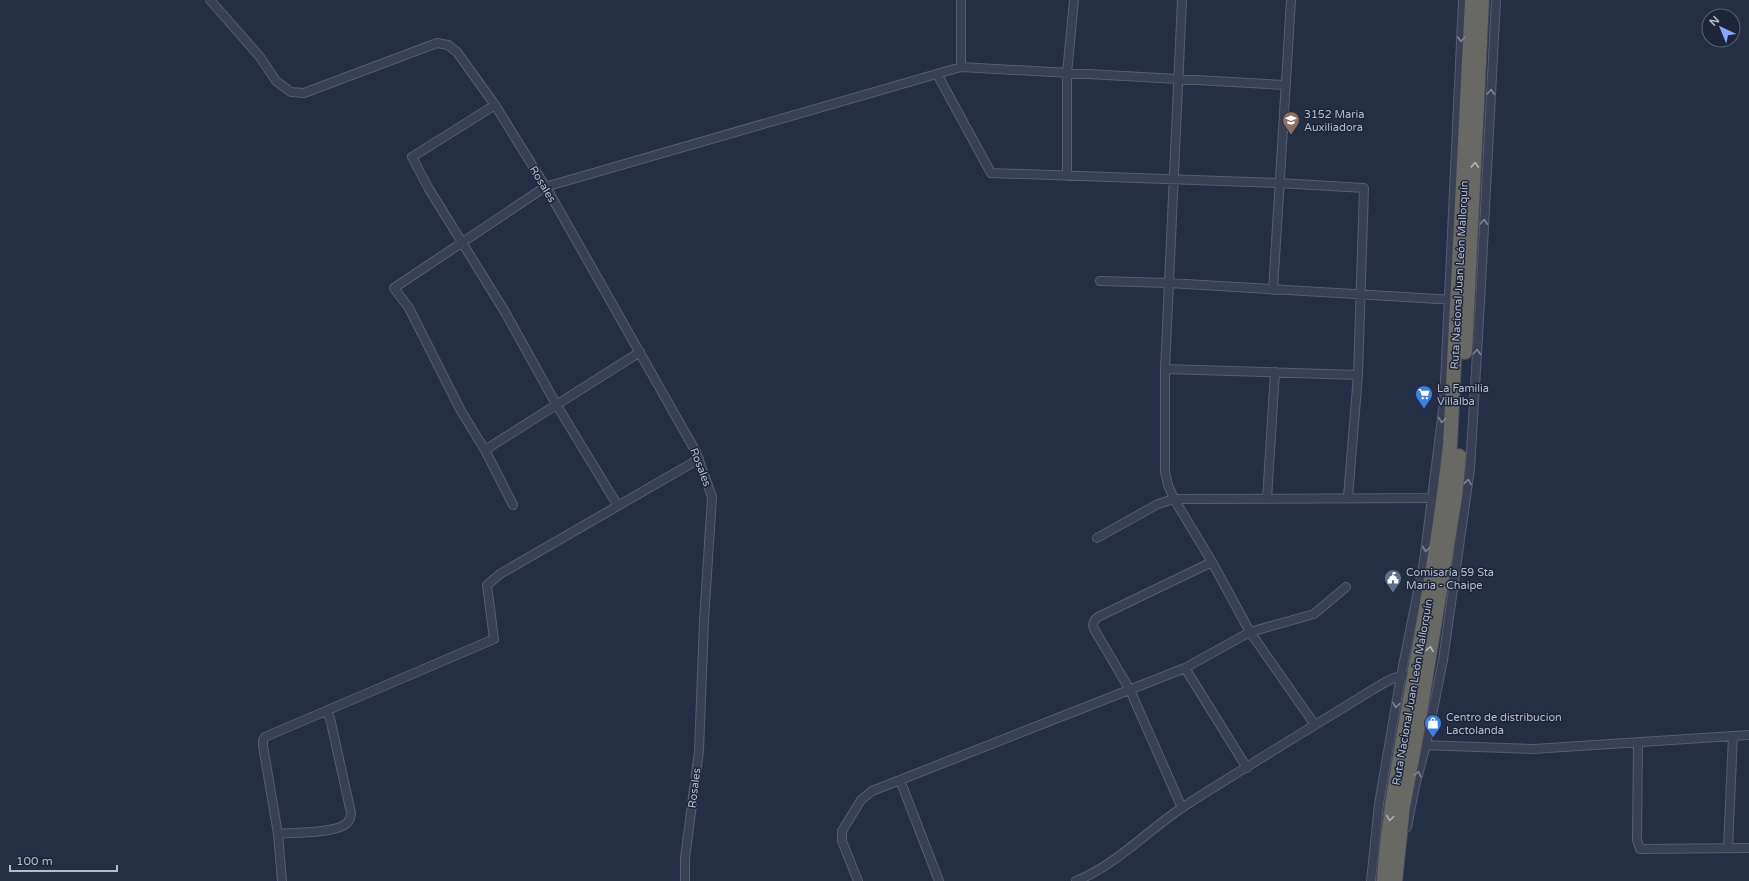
<svg xmlns="http://www.w3.org/2000/svg" width="1749" height="881" font-family="'Varela Round',sans-serif">
<style>
.lines{fill:none;stroke-linecap:round;stroke-linejoin:round}
.minor-casing{stroke:#575e70;stroke-width:10}
.trunk-casing{stroke:#41485a;stroke-width:16}
.minor{stroke:#394053;stroke-width:8}
.trunk{stroke:#686864;stroke-width:14}
.oneway{stroke:#7e8496}
.oneway2{stroke:#aeb4c2}
.labels{text-anchor:middle;stroke-width:3;stroke-linejoin:round;paint-order:stroke}
.poi-label{font-size:11px;fill:#b6bccd;stroke:#1e2538;text-anchor:start}
.street-label{font-size:11px;fill:#b6bccd;stroke:#1e2538}
</style>
<rect width="100%" height="100%" fill="#242e44"/>
<g class="lines">
<!-- minor casing -->
<g class="minor-casing">
<path id="minor" d="M210,0L260,57L276,81L291,92L304,93L437,43L448,45L457,52L495,105L550,194L696,452L712,497L704,621L699,751L685,858V881
M961,0V67
M1182,0L1165,369V472L1168,485L1174,499L1212,562L1250,632L1315,725
M937,74L991,173L1279,183L1364,188L1358,375L1348,497
M495,105L412,157L429,189L505,312L556,404L618,506
M1067,176V73L1074,0
M1100,281L1169,283L1455,300
M1273,290L1291,0
M1165,369L1358,375
M485,450L640,352
M1267,499L1275,372
M513,505L485,450L461,411L409,308L394,288L545,187L961,67L1285,85
M1097,538L1158,504L1174,499L1437,498
M1185,668L1247,768
M1638,742L1637,840L1640,849L1749,848
M1422,745L1533,749L1749,735
M900,780L939,881
M1182,808L1130,690L1094,629C1092,624 1093,621 1098,617L1212,562
M1407,827L1415,786L1426,745L1443,660L1470,469L1480,303L1496,0
M278,834C294,832 338,834 348,822C350,819 351,816 351,813L330,718L326,711
M1728,848L1733,736
M282,881L278,834L263,746V740L265,737L494,639L487,585L500,574L699,459
M858,881L842,841V831L861,800L872,791L1185,668L1250,632L1314,614L1346,587
M1076,881C1116,865 1147,831 1183,807C1245,767 1309,729 1372,690C1381,685 1394,675 1405,676
M1371,881L1379,804L1401,676L1424,561L1444,402L1463,0"/>
</g>
<!-- trunk casing -->
<g class="trunk-casing">
<path id="trunk" d="M1465,352L1482,0
M1384,881C1387,827 1397,775 1406,722C1422,630 1440,538 1450,445L1472,0
M1395,881L1403,807L1415,744L1455,497L1459,456"/>
</g>
<!-- minor -->
<use href="#minor" class="minor"/>
<!-- trunk -->
<use href="#trunk" class="trunk"/>
</g>
<!-- one-way arrows -->
<defs><path id="oneway-chevron" d="M-2-3.5L2.5 0L-2 3.5" fill="none" stroke-width="1.6" stroke-linecap="round" stroke-linejoin="round"/></defs>
<g class="oneway">
<use href="#oneway-chevron" transform="translate(1461 39) rotate(93)"/>
<use href="#oneway-chevron" transform="translate(1491 92) rotate(-87)"/>
<use href="#oneway-chevron" transform="translate(1484 222) rotate(-87)"/>
<use href="#oneway-chevron" transform="translate(1477 352) rotate(-86)"/>
<use href="#oneway-chevron" transform="translate(1442 420) rotate(97)"/>
<use href="#oneway-chevron" transform="translate(1468 482) rotate(-81)"/>
<use href="#oneway-chevron" transform="translate(1426 549) rotate(97)"/>
<use href="#oneway-chevron" transform="translate(1396 705) rotate(99)"/>
<use href="#oneway-chevron" transform="translate(1418 774) rotate(-75)"/>
</g>
<g class="oneway2">
<use href="#oneway-chevron" transform="translate(1475 165) rotate(-87)"/>
<use href="#oneway-chevron" transform="translate(1430 649) rotate(-81)"/>
<use href="#oneway-chevron" transform="translate(1390 818) rotate(98)"/>
</g>
<!-- icons -->
<defs>
<g id="school-pin" transform="scale(0.9)"><path d="M0 17L-7.5 6A9.5 9.5 0 1 1 7.5 6Z" fill="#8d6e63" stroke="#1e2538"/><path d="M0-5L7-2L0 1L-7-2ZM-4 1L0 2.5L4 1V4Q0 6-4 4Z" fill="#fff"/></g>
<g id="supermarket-pin" transform="scale(0.9)"><path d="M0 17L-7.5 6A9.5 9.5 0 1 1 7.5 6Z" fill="#3f7fe0" stroke="#1e2538"/><path d="M-6-5.5h2.5l.6 2H6L4.5 2H-2.5L-4.4-4H-6ZM-1.5 3.2a1.3 1.3 0 1 0 .1 0ZM3 3.2a1.3 1.3 0 1 0 .1 0Z" fill="#fff"/></g>
<g id="civic-pin" transform="scale(0.9)"><path d="M0 17L-7.5 6A9.5 9.5 0 1 1 7.5 6Z" fill="#5c6f8a" stroke="#1e2538"/><path d="M-.6-6.5H3V-4.5H.6V-3L4-1V1h2V6H-6V1h2V-1L-.6-3ZM-1.2 2.5V6h2.4V2.5Z" fill="#fff"/></g>
<g id="shop-pin" transform="scale(0.9)"><path d="M0 17L-7.5 6A9.5 9.5 0 1 1 7.5 6Z" fill="#3f7fe0" stroke="#1e2538"/><path d="M-5-2.5h2.3a2.7 3.5 0 0 1 5.4 0H5L5.5 6h-11ZM-1.5-2.5h3a1.5 2.3 0 0 0-3 0Z" fill="#fff"/></g>
</defs>
<g fill-rule="evenodd">
<use href="#school-pin" x="1291" y="120"/>
<use href="#supermarket-pin" x="1424" y="394"/>
<use href="#civic-pin" x="1393" y="578"/>
<use href="#shop-pin" x="1433" y="723"/>
</g>
<g class="labels">
<!-- poi labels -->
<g class="poi-label">
<text x="1304" y="118">3152 Maria<tspan x="1304" dy="13">Auxiliadora</tspan></text>
<text x="1437" y="392">La Familia<tspan x="1437" dy="13">Villalba</tspan></text>
<text x="1406" y="576">Comisaría 59 Sta<tspan x="1406" dy="13">Maria - Chaipe</tspan></text>
<text x="1446" y="721">Centro de distribucion<tspan x="1446" dy="13">Lactolanda</tspan></text>
</g>
<!-- street labels -->
<g class="street-label">
<text transform="translate(543 184) rotate(59)" y="4">Rosales</text>
<text transform="translate(1459 275) rotate(-87)" y="4">Ruta Nacional Juan León Mallorquín</text>
<text transform="translate(701 467) rotate(69)" y="4">Rosales</text>
<text transform="translate(1412 692) rotate(-80)" y="4">Ruta Nacional Juan León Mallorquín</text>
<text transform="translate(694 788) rotate(-83)" y="4">Rosales</text>
</g>
</g>
<!-- north arrow -->
<g transform="translate(1721 28) rotate(316)"><circle r="19" fill="#1e2538" stroke="#5b6174"/>
<path d="M0-3L7 15L0 10L-7 15Z" fill="#89a7ff"/>
<text y="-6" font-size="11" font-weight="bold" text-anchor="middle" fill="#b6bccd">N</text>
</g>
<!-- scale -->
<path d="M10 865v6h107v-6" fill="none" stroke="#b6bccd" stroke-width="2"/>
<text x="16" y="865" font-size="12" fill="#b6bccd" stroke="#1e2538" stroke-width="3" paint-order="stroke">100 m</text>
</svg>
